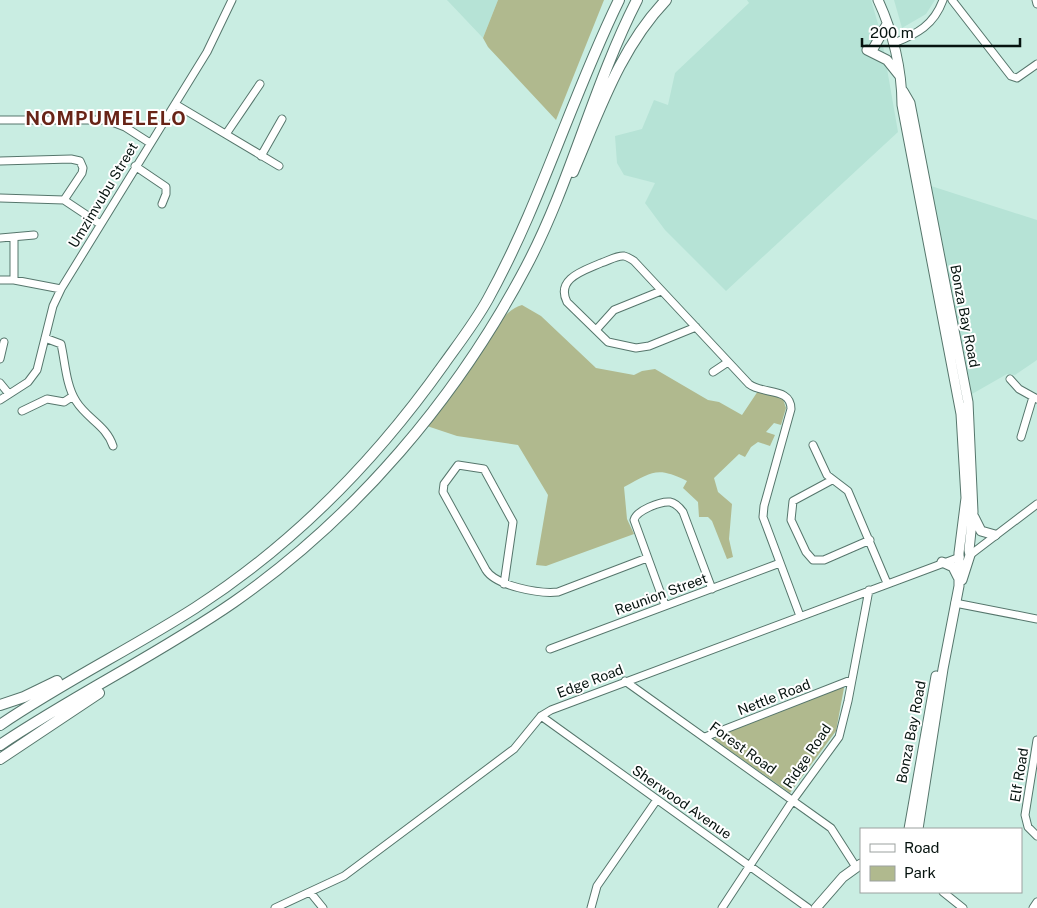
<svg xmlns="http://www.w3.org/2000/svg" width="1037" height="908" font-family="'Public Sans',sans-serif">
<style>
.built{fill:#b6e3d6}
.green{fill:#b0b98e}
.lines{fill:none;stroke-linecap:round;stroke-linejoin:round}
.minor-casing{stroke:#56766c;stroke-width:9}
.major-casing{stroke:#56766c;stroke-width:11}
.highway-casing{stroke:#56766c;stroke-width:12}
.minor{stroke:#fff;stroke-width:7}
.major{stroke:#fff;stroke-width:9}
.highway{stroke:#fff;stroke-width:10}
.labels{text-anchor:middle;stroke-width:4;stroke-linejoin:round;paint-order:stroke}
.street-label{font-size:14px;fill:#06130f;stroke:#fff}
.district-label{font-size:19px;font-weight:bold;letter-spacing:1px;fill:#682417;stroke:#fff}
</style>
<rect width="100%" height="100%" fill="#c9ede2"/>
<!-- built -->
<path class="built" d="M447,0H498L483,38Z
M747,0H871L881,34L898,132L726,291L665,230L645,203L655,183L624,175L617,163L615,136L642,129L654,100L668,105L675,73L749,3Z
M894,0H935L926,14L902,28Z
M931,186L1037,220V360L1015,375L1007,374L972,394Z"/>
<!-- green -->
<path class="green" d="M498,0H604L556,120L488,47L483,38Z
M522,305L541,316L596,368L634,375L642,371L655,369L708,400L719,402L742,415L758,391L776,394L783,399L786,408L781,425L774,423L766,432L775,435L770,446L758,442L751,447L745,457L739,454L714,478L718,492L732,504L729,539L733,557L727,559L712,521L708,517H699L698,502L683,488L687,481C656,466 653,472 624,487L627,519L634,534L546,566L536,565L548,495L518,445L457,436L427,426C436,413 447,402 456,389C473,367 495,312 522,305Z
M842,687L844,688L836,731L790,793L715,740L716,736L720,733Z"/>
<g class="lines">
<!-- minor casing -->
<g class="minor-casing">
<path id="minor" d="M952,0L1011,76L1017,78L1037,64
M1036,0L1037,4
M894,43C917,34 934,25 943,0
M175,104L279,166
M0,120H107L125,127L150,143
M226,134L260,84
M261,156L282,119
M0,161L71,159L80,161L83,168L82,173L64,200
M135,166L166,187V194L162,204
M0,198L64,200L100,224
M0,238L34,235
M14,238V280
M0,280H14L61,289
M696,327L649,346L636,348L608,342L567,302C555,278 586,270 601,263C608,261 617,255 624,256C628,257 631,259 634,261L749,384C763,395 791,387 791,409L764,506L763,517L800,616
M596,330L614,310L661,291
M45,338L61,344C65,361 66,386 76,401C87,419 106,425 113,446
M0,359L4,342
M713,372L728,362
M1010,379L1019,389L1037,399
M0,383L9,394
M0,400L28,382L37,370L53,306L61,289L207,52L232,0
M22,411L47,399L64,402L73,396
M1021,437L1033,397
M813,445L827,475L848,491L887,583
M832,480L793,501L791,520L806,552L813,560H824L870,540
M970,555L1037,504
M504,584L513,522L484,469L458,465L444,484L443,492L486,570C496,586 539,594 558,592L647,558
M955,603L1037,619
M665,605L634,520C636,511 660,501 670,502C676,503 680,508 683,512L712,589
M550,649L780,563
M625,681L831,828L856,867
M541,716L808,908
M705,737L851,680
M1037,740L1025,815L1028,827L1037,836
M310,892L323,908
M943,892L963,908
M275,908L344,876L514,749L541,716L551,710L960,557
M591,908L597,886L656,801
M722,908L793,800L839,737L848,701L869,590
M1033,908L1037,902"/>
</g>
<!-- major casing -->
<g class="major-casing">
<path id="major" d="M878,0C893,32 902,70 902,105L961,414L966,498L959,553V586L943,669L918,829
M873,49L887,24
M867,50L887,60L899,75
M903,91L910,103L968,402L973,512L969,550L970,555L962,580
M974,517L981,531L995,535
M942,562L953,567L958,577
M909,829L936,676
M816,908L843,877L861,864"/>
</g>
<!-- highway casing -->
<g class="highway-casing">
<path id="highway" d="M573,172C599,112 620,48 666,0
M0,705L24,697L57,681
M0,725C63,682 131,649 195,608C294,544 376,460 444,364C459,343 476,321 488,299C541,203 571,98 619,0
M0,745C76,694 159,654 234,602C356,517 457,398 526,267C571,182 593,86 637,0
M0,759L99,693"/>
</g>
<!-- minor -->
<use href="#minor" class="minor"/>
<!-- major -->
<use href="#major" class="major"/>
<!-- highway -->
<use href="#highway" class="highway"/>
</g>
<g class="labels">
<!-- street labels -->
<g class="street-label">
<text transform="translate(103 195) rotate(-59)" y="5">Umzimvubu Street</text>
<text transform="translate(965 316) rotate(79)" y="5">Bonza Bay Road</text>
<text transform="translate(661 594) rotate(-20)" y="5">Reunion Street</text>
<text transform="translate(590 681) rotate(-21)" y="5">Edge Road</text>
<text transform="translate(774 697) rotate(-21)" y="5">Nettle Road</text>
<text transform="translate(911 732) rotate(-79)" y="5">Bonza Bay Road</text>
<text transform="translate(743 748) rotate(36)" y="5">Forest Road</text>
<text transform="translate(807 756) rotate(-56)" y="5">Ridge Road</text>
<text transform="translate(1019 775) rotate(-81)" y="5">Elf Road</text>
<text transform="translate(682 802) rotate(35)" y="5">Sherwood Avenue</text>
</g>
<!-- district labels -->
<g class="district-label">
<text x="106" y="125">NOMPUMELELO</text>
</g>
</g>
<!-- legend -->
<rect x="860" y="828" width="162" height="65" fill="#ffffff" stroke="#9ba19f"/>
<rect x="870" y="844" width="25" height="8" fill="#ffffff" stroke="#9ba19f"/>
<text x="904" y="853" font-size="15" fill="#06130f">Road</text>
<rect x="870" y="866" width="25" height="15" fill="#b0b98e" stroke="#9ba19f"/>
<text x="904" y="878" font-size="15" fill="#06130f">Park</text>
<!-- scale -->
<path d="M862 38v8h158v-8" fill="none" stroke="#06130f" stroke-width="2.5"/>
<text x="870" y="38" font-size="15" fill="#06130f" stroke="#ffffff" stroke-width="4" paint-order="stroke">200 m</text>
</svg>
